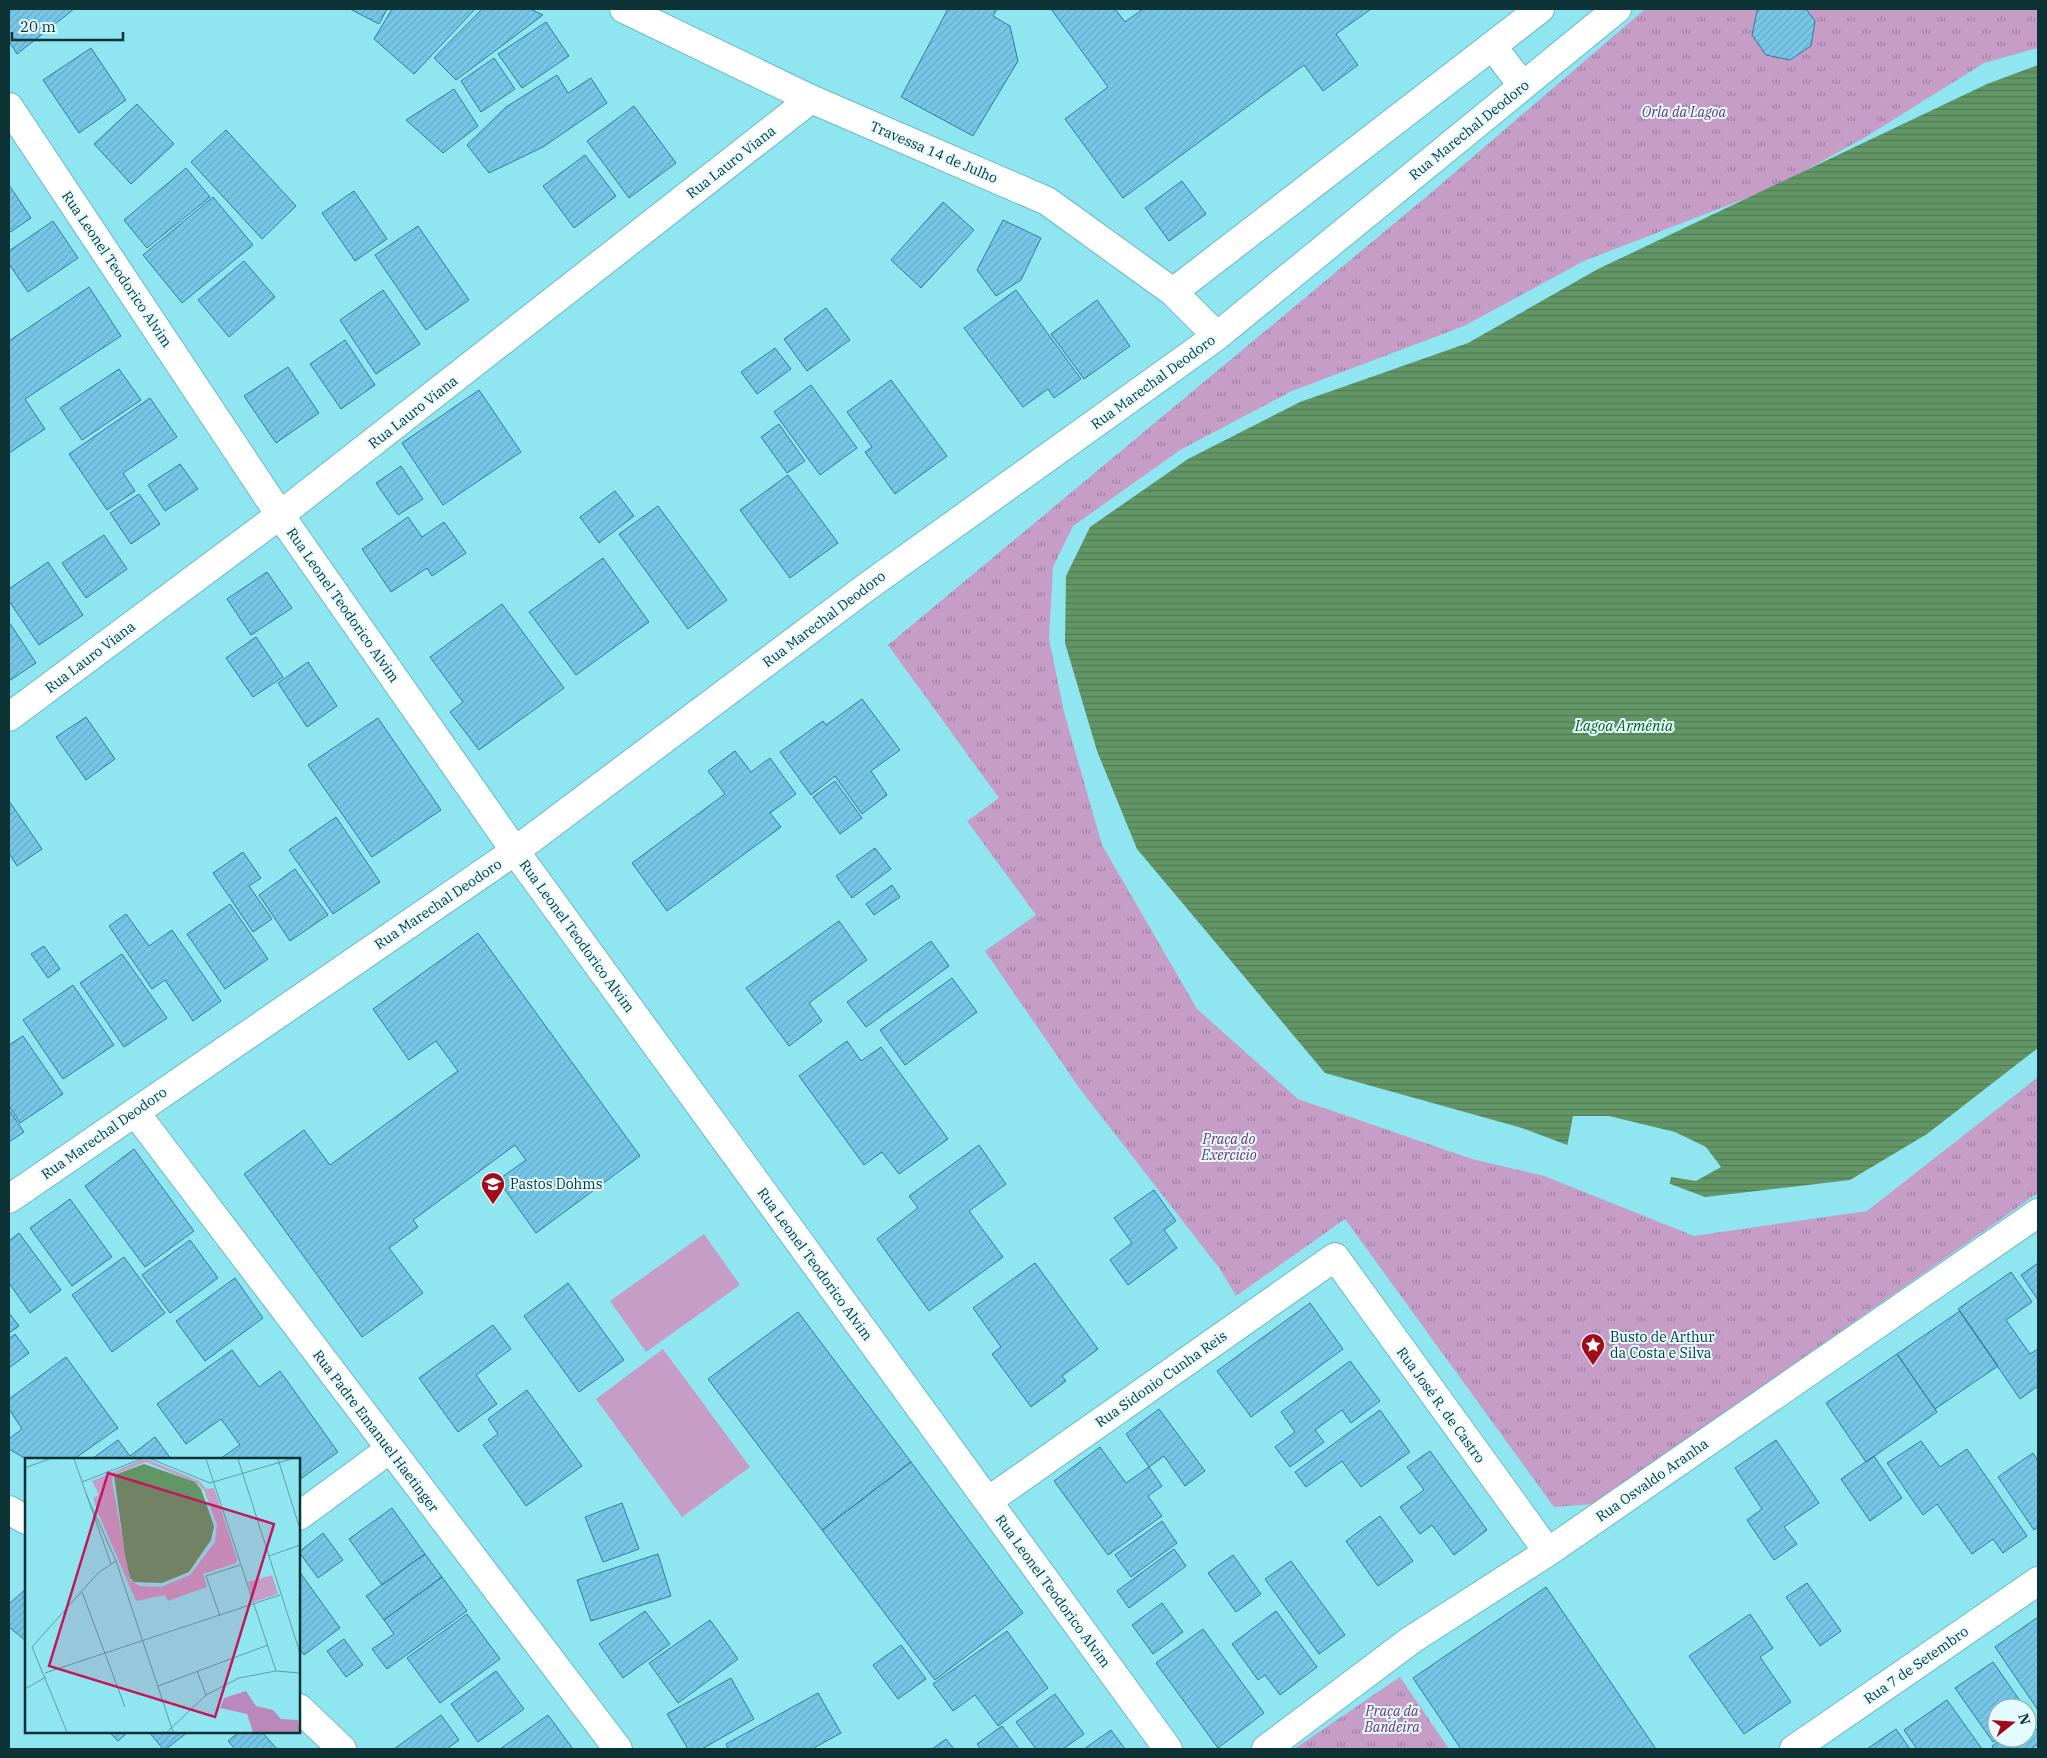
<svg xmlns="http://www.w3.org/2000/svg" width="2047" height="1758" font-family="'IBM Plex Serif',serif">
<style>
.grass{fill:url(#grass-tufts)}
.garden{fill:#c59dc6}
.water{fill:url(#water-rules)}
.pier{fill:#90e6f0}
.building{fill:url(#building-hatch);stroke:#317c98}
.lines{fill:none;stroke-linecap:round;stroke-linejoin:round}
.minor-casing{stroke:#65bbc5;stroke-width:30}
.minor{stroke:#fff;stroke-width:28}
.labels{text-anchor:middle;stroke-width:4;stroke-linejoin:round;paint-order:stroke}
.park-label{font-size:14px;font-style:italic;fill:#6e3271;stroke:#e4fcff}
.street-label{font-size:14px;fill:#0c3236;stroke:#e4fcff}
.poi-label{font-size:14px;fill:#0c3236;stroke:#e4fcff;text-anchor:start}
.water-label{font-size:15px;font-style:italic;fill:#095a1b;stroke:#e4fcff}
.inset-road{fill:none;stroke:#5b9ea6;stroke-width:1}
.view{fill:#c2185b;fill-opacity:0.15;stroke:#c2185b;stroke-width:2.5}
.inset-edge{fill:none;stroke:#0c3236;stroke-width:2.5}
</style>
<defs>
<pattern id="grass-tufts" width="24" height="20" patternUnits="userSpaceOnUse" patternTransform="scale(1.25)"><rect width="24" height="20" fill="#c59dc6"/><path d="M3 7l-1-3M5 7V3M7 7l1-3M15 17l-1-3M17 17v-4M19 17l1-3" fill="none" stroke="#9e81a2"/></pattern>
<pattern id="water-rules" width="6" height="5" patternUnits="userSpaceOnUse" patternTransform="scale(1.25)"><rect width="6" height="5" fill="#639666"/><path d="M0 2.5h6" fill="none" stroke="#507b55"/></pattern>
<pattern id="building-hatch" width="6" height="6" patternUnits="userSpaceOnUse" patternTransform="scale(1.25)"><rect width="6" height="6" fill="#76c7e7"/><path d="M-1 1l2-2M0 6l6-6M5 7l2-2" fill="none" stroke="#65abc7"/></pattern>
</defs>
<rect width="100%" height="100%" fill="#90e6f0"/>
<!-- grass -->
<path class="grass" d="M1645,9H2035L2038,13V48L1984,63L1864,138L1775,187L1584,261L1464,326L1292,391L1180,450L1073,526L1053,567L1049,639L1064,712L1102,845L1197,1009L1298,1099L1472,1159L1544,1176L1694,1236L1867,1211L2038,1077V1193L1594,1504L1554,1507L1345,1219L1236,1296L1220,1269L1080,1089L985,951L1036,915L967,821L999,798L888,645L1432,192Z
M1400,1677L1449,1749H1294Z"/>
<!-- garden -->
<path class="garden" d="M704,1234L740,1285L646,1352L610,1301Z
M663,1349L750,1467L682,1517L596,1399Z"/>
<!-- water -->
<path class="water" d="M2038,65V1048L1927,1134L1850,1180L1705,1197L1522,1128L1325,1073L1137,849L1097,751L1065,643L1066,576L1090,527L1188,459L1300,402L1468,343L1598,269L1987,84Z"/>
<!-- pier -->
<path class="pier" d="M1573,1116H1609L1675,1132L1706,1147L1721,1167L1696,1181L1671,1177L1669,1186L1567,1147Z"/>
<!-- building -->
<path class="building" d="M9,9H74L17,54L9,41Z
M350,9H387L379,24Z
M392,9H475L414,74L374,39Z
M482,9H530L543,15L456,80L434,58Z
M948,9H997L993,16L1010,26L1018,61L973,136L901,97Z
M1051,9H1115L1125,22L1143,9H1371L1336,34L1358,65L1323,91L1304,65L1123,198L1065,119L1108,87Z
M1760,9H1806L1815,21L1811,46L1790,60L1766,55L1752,35L1757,11Z
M546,22L569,56L522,88L498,54Z
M91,48L126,100L79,133L43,80Z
M494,58L515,89L481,112L461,81Z
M557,75L568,93L591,78L607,103L543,147L489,173L467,145L506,107Z
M454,89L478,126L443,153L406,120Z
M137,104L174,144L131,184L94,144Z
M634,106L676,163L629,198L587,141Z
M226,130L296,206L262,239L191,162Z
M585,155L616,196L574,228L543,186Z
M186,168L210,197L147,248L124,220Z
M1182,181L1206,214L1169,241L1145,208Z
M9,185L31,218L9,233Z
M354,191L387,239L355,261L322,213Z
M213,197L253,245L182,303L143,255Z
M943,202L974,230L921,288L891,260Z
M1003,220L1041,238L1021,280L996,296L977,270Z
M53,221L78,258L28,292L9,264V251Z
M418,226L469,300L426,330L375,255Z
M244,261L275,297L229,337L198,300Z
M89,287L121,336L25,399L45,429L9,453V341Z
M383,290L420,344L376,374L340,320Z
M1016,290L1081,379L1054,398L1048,389L1023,407L964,328Z
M1097,300L1130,346L1084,379L1051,334Z
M826,308L850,340L807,371L784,339Z
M345,340L375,385L341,409L310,364Z
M775,348L791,369L757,394L741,372Z
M288,367L319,413L276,443L244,396Z
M119,369L141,400L82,440L60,408Z
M891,380L947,456L895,494L865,452L872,447L847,412Z
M811,385L857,448L820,475L774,412Z
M479,390L521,452L443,505L402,443Z
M150,398L177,437L123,473L135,491L107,510L69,454Z
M779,424L805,461L787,473L761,437Z
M180,464L198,489L165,511L148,485Z
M401,466L423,499L398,515L376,483Z
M788,475L838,543L790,578L740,510Z
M615,491L634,516L599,543L580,517Z
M139,494L160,524L131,544L110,513Z
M658,506L727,600L688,629L619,534Z
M408,517L422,537L444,522L466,553L432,576L427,568L391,592L362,549Z
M104,535L127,569L86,598L62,563Z
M603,558L649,622L576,675L529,612Z
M48,562L83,615L39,645L9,601V589Z
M267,572L292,608L251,635L227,599Z
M502,604L564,688L479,750L450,712L463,702L430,657Z
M9,622L36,663L9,681Z
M256,637L283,677L253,697L226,658Z
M308,662L337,706L307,727L278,683Z
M862,699L900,750L871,771L887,795L862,814L835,776L811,795L780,752L823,721L826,725Z
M86,717L115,759L86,780L56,737Z
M378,718L441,810L372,857L308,765Z
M735,751L751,772L770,758L796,794L770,813L781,827L667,911L632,863L725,794L708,771Z
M835,781L862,818L840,834L813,797Z
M9,801L42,849L17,866L9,853Z
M336,817L380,882L333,914L289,850Z
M875,848L891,869L852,898L836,876Z
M243,852L261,878L249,886L272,919L253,932L213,873Z
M295,869L328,915L290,941L259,895Z
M892,885L900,897L874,915L866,904Z
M230,904L268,959L225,989L187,934Z
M126,914L149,946L172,930L221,1001L193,1021L165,980L152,989L109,926Z
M839,921L867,960L809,1003L822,1021L789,1046L746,988Z
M478,933L640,1156L536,1233L498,1180L526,1160L515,1145L413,1220L418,1227L389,1248L423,1293L362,1337L244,1174L304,1130L330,1165L458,1071L436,1041L409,1060L373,1009Z
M931,941L949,966L866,1027L847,1002Z
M44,946L60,969L48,978L31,954Z
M122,954L167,1018L124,1047L80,983Z
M952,978L977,1012L905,1065L880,1030Z
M73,985L114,1045L63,1079L23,1020Z
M23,1036L63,1094L20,1123L9,1106V1045Z
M847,1041L861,1061L881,1047L948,1139L899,1174L882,1152L864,1165L799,1076Z
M9,1110L24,1132L9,1142Z
M979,1145L1006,1184L969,1211L1003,1257L929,1311L877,1239L918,1208L909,1196Z
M134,1149L194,1231L145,1267L85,1186Z
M1154,1190L1176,1221L1164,1230L1177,1248L1128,1285L1110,1260L1132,1243L1114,1218Z
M70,1199L112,1257L72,1286L30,1228Z
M19,1233L61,1290L30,1313L9,1283V1241Z
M190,1240L218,1278L170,1313L142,1275Z
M124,1257L165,1313L112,1352L72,1295Z
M1035,1263L1098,1349L1062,1376L1066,1381L1031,1407L992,1354L1001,1347L973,1308Z
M2038,1263V1300L2021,1275Z
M2011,1272L2032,1302L2006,1320L2030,1354L2038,1349V1386L2020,1399L1958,1309Z
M235,1278L263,1318L205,1361L176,1321Z
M568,1283L624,1360L579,1392L524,1316Z
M1310,1303L1343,1349L1251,1417L1217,1371Z
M1960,1311L1998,1366L1935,1409L1897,1354Z
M798,1312L911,1462L822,1530L708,1379Z
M9,1313L19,1326L9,1333Z
M493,1325L511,1349L476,1375L497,1404L458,1432L419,1378Z
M15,1334L29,1353L9,1368V1339Z
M232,1350L259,1387L280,1371L338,1452L299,1480V1459H220L240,1445L221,1419L186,1444L157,1404Z
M1897,1354L1937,1412L1866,1462L1826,1403Z
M66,1357L118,1428L74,1459H26L9,1449V1439L22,1429L9,1409V1399Z
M1350,1361L1380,1401L1351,1423L1342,1410L1315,1430L1324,1442L1290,1467L1275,1447L1295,1432L1281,1412Z
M527,1390L582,1466L526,1506L483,1445L498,1434L488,1419Z
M1159,1409L1205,1471L1185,1486L1164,1456L1149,1467L1126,1434Z
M1380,1410L1410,1452L1361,1487L1342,1461L1306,1487L1295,1472Z
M155,1437L171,1459H92L118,1440L130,1456Z
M1776,1440L1819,1503L1784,1527L1797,1544L1774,1560L1747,1520L1762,1509L1735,1468Z
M1921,1441L1940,1467L1967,1449L2027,1536L2003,1553L1993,1539L1972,1554L1937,1504L1923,1515L1887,1463Z
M1100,1447L1126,1483L1149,1467L1162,1486L1148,1496L1162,1516L1108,1555L1054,1481Z
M1430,1451L1487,1530L1454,1555L1432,1525L1420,1534L1400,1507L1424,1490L1407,1467Z
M2033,1453L2038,1461V1527L2034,1530L1998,1477Z
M1874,1456L1902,1498L1870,1521L1841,1479Z
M911,1462L1023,1613L935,1680L822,1530Z
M622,1503L639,1549L603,1562L585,1517Z
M392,1508L425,1554L382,1585L349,1539Z
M1380,1516L1413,1561L1378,1586L1346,1541Z
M1162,1521L1177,1543L1131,1577L1115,1555Z
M323,1533L343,1560L318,1578L299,1552Z
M1174,1549L1186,1566L1129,1608L1117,1591Z
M425,1554L442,1577L384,1620L366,1596Z
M658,1554L671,1596L591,1621L577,1580Z
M1233,1555L1261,1594L1236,1612L1208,1573Z
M1291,1561L1345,1635L1319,1654L1265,1579Z
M299,1571L340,1628L304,1655L299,1648Z
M442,1577L467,1611L387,1669L372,1649L394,1634L384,1620Z
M1807,1583L1841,1631L1820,1646L1786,1597Z
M1546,1587L1656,1749H1461L1413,1678Z
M26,1589V1641L9,1627V1604Z
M1162,1603L1183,1632L1153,1654L1132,1625Z
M645,1611L670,1644L623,1678L599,1644Z
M1276,1611L1317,1667L1280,1695L1265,1675L1258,1680L1232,1644Z
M467,1614L500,1659L440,1703L407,1658Z
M1750,1614L1773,1648L1760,1657L1791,1702L1744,1734L1689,1656Z
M2038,1617V1710L1995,1647Z
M710,1620L738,1659L678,1703L649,1663Z
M1203,1629L1264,1713L1218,1748L1156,1663Z
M1007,1631L1048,1688L998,1726L975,1695L953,1711L933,1684Z
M344,1639L363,1665L346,1677L327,1651Z
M901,1645L926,1679L898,1699L873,1665Z
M1993,1662L2025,1708H1997V1738H2000L1993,1742L1955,1688Z
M496,1671L524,1709L478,1742L451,1704Z
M731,1678L754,1719L702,1749H688L667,1714Z
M818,1693L841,1733L812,1749H728L726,1744Z
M1055,1694L1084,1734L1063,1749H1036L1016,1722Z
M1947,1700L1982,1749H1917L1904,1730Z
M441,1715L459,1740L447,1749H394Z
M548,1715L573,1749H500Z
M2030,1720L2038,1732V1744L2031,1749H1994L1992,1746L2004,1738H2027V1722Z
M1002,1726L1019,1749H981L977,1744Z
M1896,1729L1910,1749H1867Z
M1111,1730L1125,1749H1084Z
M109,1732H128L118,1741Z
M149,1732H188L166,1749H163Z
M239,1732H262L277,1749H235L228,1741Z
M946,1739L954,1749H932Z"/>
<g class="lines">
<!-- minor casing -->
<g class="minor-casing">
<path id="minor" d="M624,9L811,99L1047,201L1173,292L1217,336
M1492,46L1523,86
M9,107L280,515L515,851L1168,1749
M1173,292L1540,9
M9,717L280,515L811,99
M135,1112L618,1749
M9,1199L515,851L868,586L1217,336L1617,9
M988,1501L1335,1257L1548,1552
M9,1510L26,1520
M299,1516L390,1449
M299,1708L342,1749
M1266,1749L1411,1640L1548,1552L2038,1213
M1794,1749L2038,1581"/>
</g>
<!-- minor -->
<use href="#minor" class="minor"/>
</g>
<!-- icons -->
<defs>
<g id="school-pin" transform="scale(1.25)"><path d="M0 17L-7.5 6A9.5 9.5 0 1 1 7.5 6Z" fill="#a40a18" stroke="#e4fcff"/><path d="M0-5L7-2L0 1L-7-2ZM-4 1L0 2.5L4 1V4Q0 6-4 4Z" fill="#fff"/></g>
<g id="sight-pin" transform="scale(1.25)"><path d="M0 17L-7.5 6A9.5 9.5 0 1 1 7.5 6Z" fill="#a40a18" stroke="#e4fcff"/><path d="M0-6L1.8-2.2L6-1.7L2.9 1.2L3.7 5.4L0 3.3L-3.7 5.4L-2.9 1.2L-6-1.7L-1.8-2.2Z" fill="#fff"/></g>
</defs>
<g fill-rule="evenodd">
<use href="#school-pin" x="493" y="1184"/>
<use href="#sight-pin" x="1593" y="1345"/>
</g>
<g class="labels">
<!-- park labels -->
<g class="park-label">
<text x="1684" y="117">Orla da Lagoa</text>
<text x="1229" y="1144">Praça do<tspan x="1229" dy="16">Exercício</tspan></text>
<text x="1392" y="1716">Praça da<tspan x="1392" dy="16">Bandeira</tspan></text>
</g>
<!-- street labels -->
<g class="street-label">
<text transform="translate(1469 130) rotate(-39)" y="5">Rua Marechal Deodoro</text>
<text transform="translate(934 152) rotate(23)" y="5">Travessa 14 de Julho</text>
<text transform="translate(731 162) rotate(-38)" y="5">Rua Lauro Viana</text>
<text transform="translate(117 269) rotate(56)" y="5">Rua Leonel Teodorico Alvim</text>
<text transform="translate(1153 382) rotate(-36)" y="5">Rua Marechal Deodoro</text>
<text transform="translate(413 412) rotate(-38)" y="5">Rua Lauro Viana</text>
<text transform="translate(343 605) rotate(55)" y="5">Rua Leonel Teodorico Alvim</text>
<text transform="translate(824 619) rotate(-37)" y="5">Rua Marechal Deodoro</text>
<text transform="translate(90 657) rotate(-37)" y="5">Rua Lauro Viana</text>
<text transform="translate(438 904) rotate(-34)" y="5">Rua Marechal Deodoro</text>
<text transform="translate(577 936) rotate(54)" y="5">Rua Leonel Teodorico Alvim</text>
<text transform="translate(104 1133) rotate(-35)" y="5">Rua Marechal Deodoro</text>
<text transform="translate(815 1264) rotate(54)" y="5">Rua Leonel Teodorico Alvim</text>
<text transform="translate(1161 1379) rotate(-35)" y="5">Rua Sidonio Cunha Reis</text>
<text transform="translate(1441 1405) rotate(54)" y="5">Rua José R. de Castro</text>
<text transform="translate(376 1431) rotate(53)" y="5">Rua Padre Emanuel Haetinger</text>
<text transform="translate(1652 1480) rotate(-35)" y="5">Rua Osvaldo Aranha</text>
<text transform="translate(1053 1591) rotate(54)" y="5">Rua Leonel Teodorico Alvim</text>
<text transform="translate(1916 1665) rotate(-35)" y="5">Rua 7 de Setembro</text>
</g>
<!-- poi labels -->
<g class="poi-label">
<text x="510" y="1189">Pastos Dohms</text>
<text x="1610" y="1342">Busto de Arthur<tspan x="1610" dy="16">da Costa e Silva</tspan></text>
</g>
<!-- water labels -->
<g class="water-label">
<text x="1624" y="731">Lagoa Armênia</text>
</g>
</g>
<!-- overview -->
<g transform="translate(25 1458)">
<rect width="275" height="275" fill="#90e6f0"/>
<path d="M116,2H124L174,23L181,31L189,30L212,101L211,105L178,116L182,129L143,143L140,137L111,143L72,52L68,40L74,37L67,23ZM121,4L173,26L179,32L192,67L190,84L165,117L136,129L115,128L105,122L87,23L88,17ZM247,117L253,136L229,144L223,124Z" fill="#c59dc6" fill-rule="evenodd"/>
<path d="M221,233L231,248L248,252L256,261L273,262L275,274H228L222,256L195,250L199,240Z" fill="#ba89bb"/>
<path d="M119,6L170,24L176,31L189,68L186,82L164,114L137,125L109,124L105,120L100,97L89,17Z" fill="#639666"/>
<path class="inset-road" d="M49,1L86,106M126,1L185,25L266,1M181,1L251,213M213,1L275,195M253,1L275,71M0,10L24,1M57,24L116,1M61,36L91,103L148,274M244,98L275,87M57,134L100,249M195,158L181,118L215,107M172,213L181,237M20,215L255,137M133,228L243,187M0,231L21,219M42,274L7,189L73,115L91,103M142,274L181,237L214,220L251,213L275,215"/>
<path class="view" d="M83,15L249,66L190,259L24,208Z"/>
<rect width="275" height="275" class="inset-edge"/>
</g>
<!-- border -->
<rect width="2047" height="1758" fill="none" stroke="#0c3236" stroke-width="20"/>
<!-- north arrow -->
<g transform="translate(2012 1723) rotate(73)"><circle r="24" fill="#e4fcff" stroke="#8eabaf"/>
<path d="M0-4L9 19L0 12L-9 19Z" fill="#a40a18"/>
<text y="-8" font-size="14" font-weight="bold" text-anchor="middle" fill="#0c3236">N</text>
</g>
<!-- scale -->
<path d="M12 32v8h111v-8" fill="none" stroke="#0c3236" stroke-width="2.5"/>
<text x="20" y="32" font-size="15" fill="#0c3236" stroke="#e4fcff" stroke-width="4" paint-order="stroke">20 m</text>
</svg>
